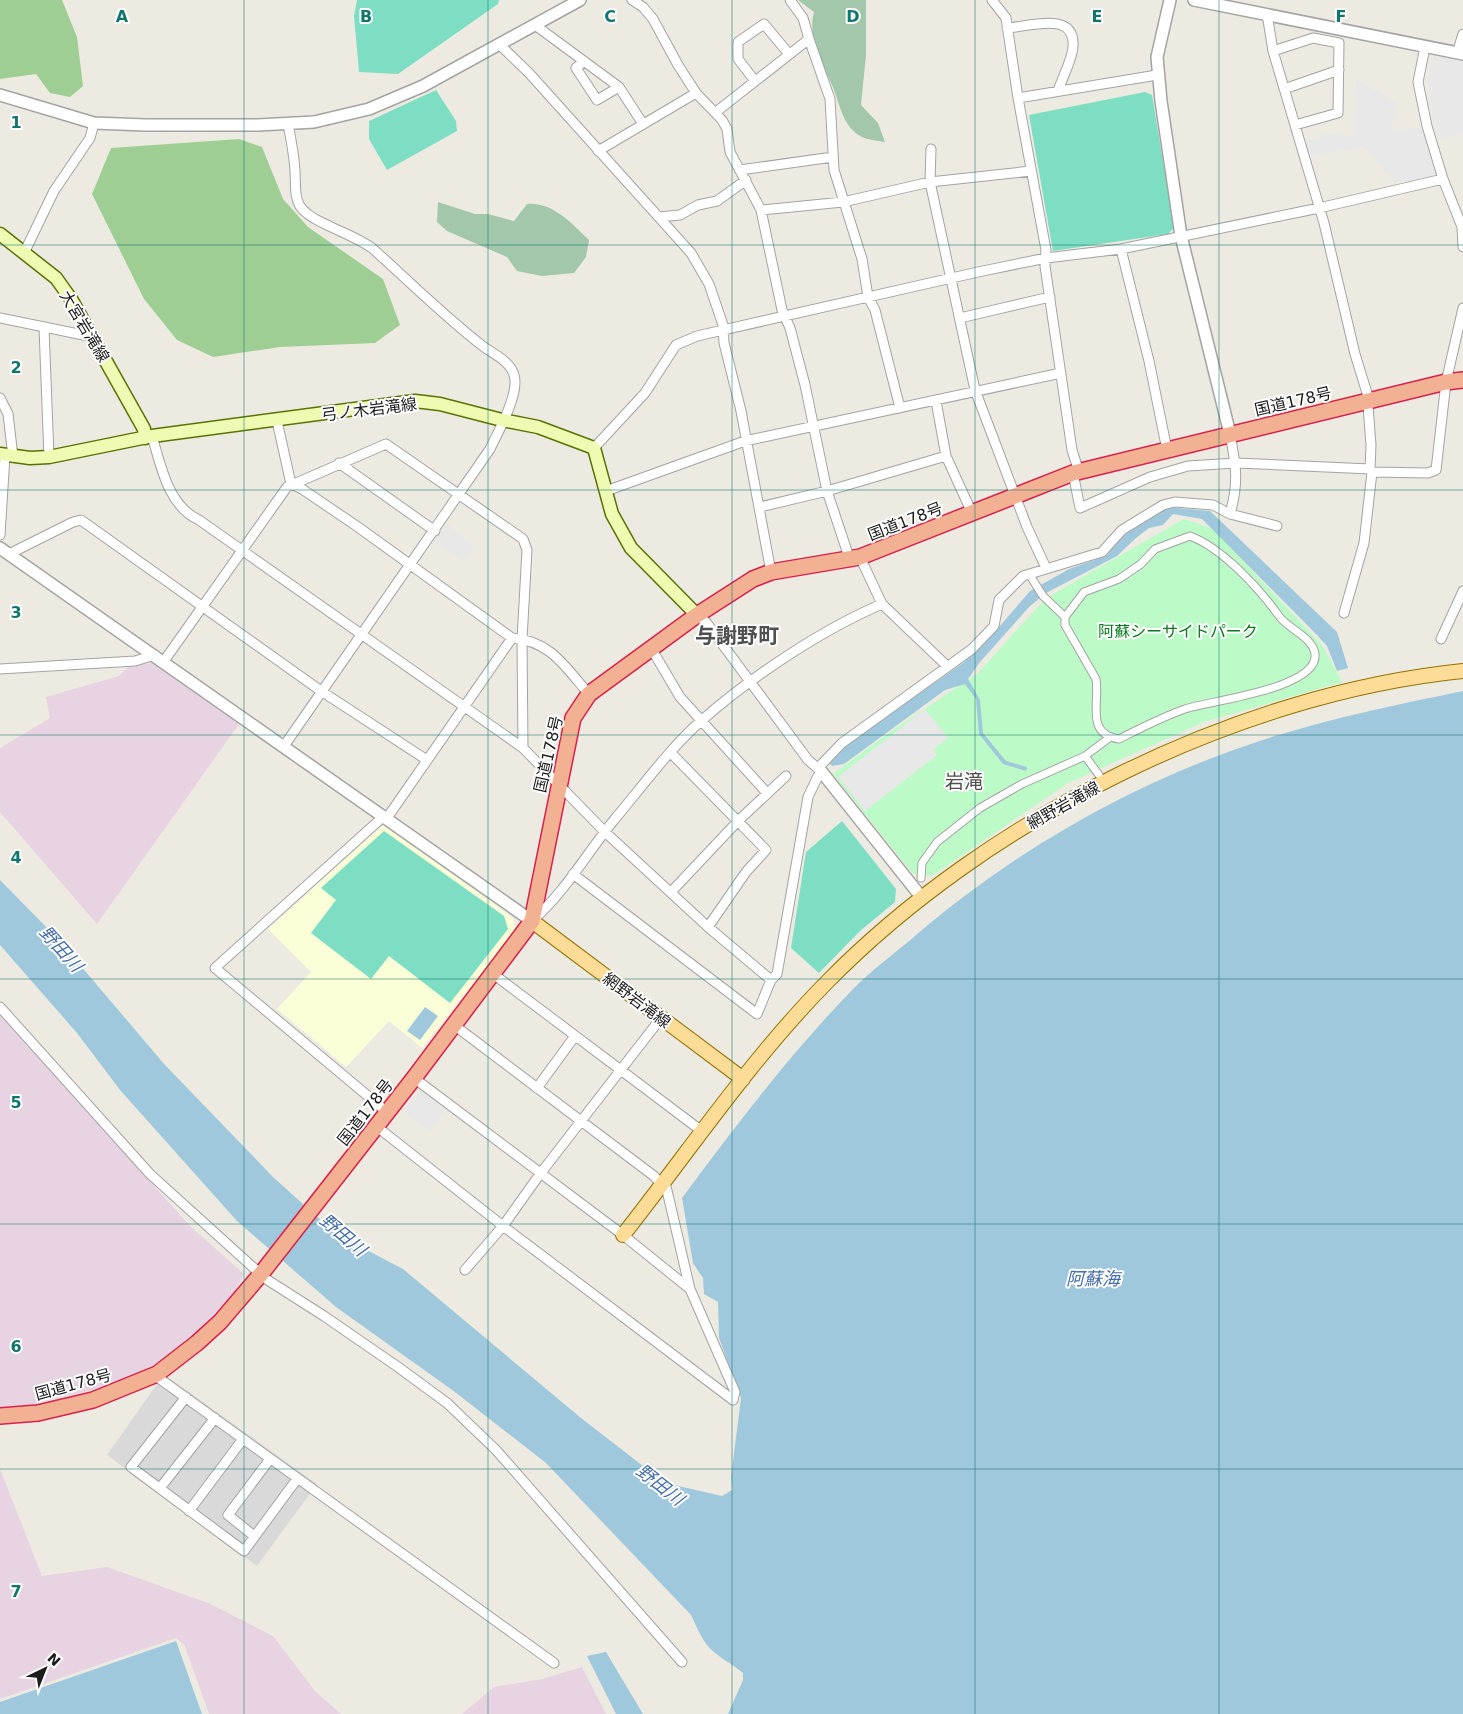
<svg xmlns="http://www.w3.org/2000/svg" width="1463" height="1714" font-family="'DejaVu Sans','Noto Sans JP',sans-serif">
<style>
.residential{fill:#dad9d9}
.industrial{fill:#e7d3e1}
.education{fill:#fbffd8}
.forest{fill:#9fce95}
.cemetery{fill:#a2c7ab}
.park{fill:#bcfac7}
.pitch{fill:#7ddec3}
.parking{fill:#e8e8e8}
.water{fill:#a0c8dc}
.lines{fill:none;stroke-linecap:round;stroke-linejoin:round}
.pedestrian-casing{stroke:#a3a3a3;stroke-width:9}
.minor-casing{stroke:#a3a3a3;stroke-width:11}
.tertiary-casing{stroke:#a3a3a3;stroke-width:14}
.secondary-casing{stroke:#5a7203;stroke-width:15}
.primary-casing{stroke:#937200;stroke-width:16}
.trunk-casing{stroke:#d8214c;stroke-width:18}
.pedestrian{stroke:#fff;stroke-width:7}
.minor{stroke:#fff;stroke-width:9}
.tertiary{stroke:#fff;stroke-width:11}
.secondary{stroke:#effab2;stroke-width:12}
.primary{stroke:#fddc97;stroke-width:14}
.trunk{stroke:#f2b192;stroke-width:15}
.grid{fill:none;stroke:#0f766e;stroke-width:1;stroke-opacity:0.55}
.labels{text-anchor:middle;stroke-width:4;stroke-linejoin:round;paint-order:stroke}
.street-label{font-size:16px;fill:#1c1c1c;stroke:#fff}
.park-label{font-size:16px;fill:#0a7a1f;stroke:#fff}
.water-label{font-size:18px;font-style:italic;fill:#486fac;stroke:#fff}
.quarter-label{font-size:19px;fill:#4f4f4f;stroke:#fff}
.district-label{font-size:21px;font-weight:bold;fill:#4f4f4f;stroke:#fff}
.grid-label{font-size:16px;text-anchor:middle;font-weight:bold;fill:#0f766e;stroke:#fff;stroke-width:4;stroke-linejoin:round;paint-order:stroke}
</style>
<rect width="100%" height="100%" fill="#edebe1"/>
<!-- residential -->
<path class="residential" d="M171,1379L317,1484L257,1566L107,1455L157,1384Z"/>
<!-- industrial -->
<path class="industrial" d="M152,663L239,724L97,924L0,812V748L50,718L46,697L119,676L128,667Z
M0,1015L191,1227L244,1274L233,1295L193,1335L152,1366L102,1388L12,1409L0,1410Z
M0,1469L42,1576L107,1567L208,1603L273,1636L315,1691L341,1714H209L184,1644L176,1638L0,1699Z
M582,1667L606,1714H462L494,1687L542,1679Z"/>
<!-- education -->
<path class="education" d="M383,825L513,918L515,931L422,1048L389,1021L346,1067L277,1009L311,972L268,929Z"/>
<!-- forest -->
<path class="forest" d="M0,0H62L77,37L83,86L70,97L50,93L36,74L0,79Z
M239,139L262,147L283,199L308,227L383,279L400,325L375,343L280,347L213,357L177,340L144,299L92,194L111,148Z"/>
<!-- cemetery -->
<path class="cemetery" d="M798,0H866V55L861,105L878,123L885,142C878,141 869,140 862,137C842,127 840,103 832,85C822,62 807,37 814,12Z
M438,202L475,214H488L514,221L527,204C553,202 571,223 589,240L586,257L574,273L542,276L517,271L507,257L447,231L437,222Z"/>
<!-- park -->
<path class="park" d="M1184,519L1213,529L1322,645L1342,682L1204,722L1068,783L932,876L913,874L833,774L896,728L977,674L1046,598Z"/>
<!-- pitch -->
<path class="pitch" d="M357,0H499L498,4L398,74L359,72L354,16Z
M436,90L456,121L457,131L387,170L369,139V121Z
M1145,92L1152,95L1174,228L1168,234L1053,251L1029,115Z
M842,821L896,889L895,902L860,931L819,973L791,948L806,852Z
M384,831L504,916L508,929L450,1003L389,956L371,979L311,933L336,900L321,888Z"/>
<!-- parking -->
<path class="parking" d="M1434,55L1463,61V134L1438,139L1426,79Z
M1356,80L1397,102L1393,129L1423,128L1436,175L1395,183L1364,147L1309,156L1304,141L1331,133L1355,137Z
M447,524L474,546L465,562L434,543Z
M925,709L948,738L933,750L937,755L865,811L838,777Z
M420,1091L446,1110L431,1131L404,1112Z"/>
<!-- water -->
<path class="water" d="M1166,507L1210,511L1337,632L1348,668L1337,671L1327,646L1317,635L1202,519L1173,514L1163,525L1149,528L1136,538L1117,556L1048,592L1030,606L980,662L968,679L980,700L983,733L1006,761L1027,767L1026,771L1003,764L979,734L976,699L965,684L945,690L844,764L832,766L828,762L843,747L963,663L994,633L1030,591L1069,569L1106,556L1122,537Z
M1463,691V1714H728L743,1680V1673C734,1665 723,1660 714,1652C703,1644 697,1627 691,1615L546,1463L455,1392L336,1307L237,1221L120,1090L77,1033L0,945V880L57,938L165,1065L273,1177L336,1234L403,1269L581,1418L665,1483L722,1496L732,1490L731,1477L741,1398L719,1338L718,1302L704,1294L703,1278L693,1263L682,1198C736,1125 790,1054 853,989C872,970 895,953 915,936C1020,846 1143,777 1275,736C1337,717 1400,704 1463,691Z
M425,1007L438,1016L420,1040L407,1031Z
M176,1641L202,1714H0V1702Z
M606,1652L643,1714H616L587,1656Z"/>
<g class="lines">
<!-- pedestrian casing -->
<g class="pedestrian-casing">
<path id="pedestrian" d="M1029,574L1043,596L1065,617L1084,592L1119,579L1141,564L1155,549L1190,536C1222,548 1259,588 1279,616C1288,629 1313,637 1315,654C1319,689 1208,701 1185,709C1162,717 1141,728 1119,739C1085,734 1100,703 1096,679L1065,625V617
M1085,756L1099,775
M921,878L922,863L937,842L980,808L1022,784L1085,756L1109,738"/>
</g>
<!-- minor casing -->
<g class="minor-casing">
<path id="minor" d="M632,0L643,7L653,19L678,65L696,93L722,120L727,129L730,152L761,210L782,310L790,328L805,385L827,491L850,560
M790,0L803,18L809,39L830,99L834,170L862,259L868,297L875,310L900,408
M992,0L1006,18L1018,98L1046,250L1045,266L1072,450L1079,472
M1267,14L1273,51L1324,223L1355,354L1367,393L1371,445L1370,469
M535,25L619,87L643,124
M1007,28C1028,27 1075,10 1073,46C1073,58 1062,78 1058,91
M500,45L529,73L691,253L709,284L723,325L724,343L741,411L771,572
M1425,47L1418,82L1427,126L1443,179L1462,227L1463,247
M1273,51L1313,38L1339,43L1338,113L1295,125
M1457,53L1463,34
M584,61L576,68L597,100L619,87
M755,81L738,59V42L764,24L789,54
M1284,89L1339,70
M1018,98L1157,75
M716,112L809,39
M931,149L930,182L975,390L1027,527L1046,568
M598,151L696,93
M740,170L833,157
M761,210L843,202L930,182L1031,171
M659,217L680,215L698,205L717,201L746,180
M1121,249L1149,361L1167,450
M25,251L54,191L90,138L94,123
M0,318L93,337
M960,318L1050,297
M44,328L49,457
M0,398L8,414L13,457
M936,401L946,456L972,513
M277,421L291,484
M152,436C161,466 168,506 199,520L523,748L605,832L708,927L771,980L757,1014L573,874
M594,448L645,393L676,345L697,336L978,272L1046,258L1121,249L1319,208L1443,179
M339,463L435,531
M1073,473L1080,508L1150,477L1188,466L1236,463L1370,469L1372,472L1428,473L1436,470L1446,382L1463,308
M291,484L302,489L358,527L512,638
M606,491L745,441L1061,373
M760,507L827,491L946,456
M1230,514L1277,526
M0,535L5,456
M9,554L73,522L81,520L321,691L427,760
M860,557L882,604L947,666
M1344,613L1364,543L1372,472
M697,615L706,622L808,760L821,771
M1441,639L1463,591
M651,648L680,697L767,793
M164,661L287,487L386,444L523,539L527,550L522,639L523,748
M0,669L135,661L155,655
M284,746L490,449C498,432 520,393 514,375C511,362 494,354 484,347C445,317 409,281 372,248C358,238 341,232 325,224C293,209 296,201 295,170C294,155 291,139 288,124
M671,753L766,850L746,872L708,927
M818,768L842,743L972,649L994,626L999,600L1023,576L1102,552L1122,530L1163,505L1175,502L1213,505L1230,514C1239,482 1236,466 1230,434
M384,816L215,968L387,1112
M387,818L512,638C551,641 565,667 589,694
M671,892L738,821L786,776
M533,920C565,892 587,853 614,820C642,787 669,749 701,721C751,677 821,630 882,604
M492,973L703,1132
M771,980L777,974L808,797L818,776L823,773
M0,1007L150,1174L266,1279L324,1316L398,1367L447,1403L496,1450L682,1662
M454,1025L654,1176L662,1185
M414,1078L623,1235L690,1289
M537,1088L575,1036
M376,1126L503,1226L733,1400L735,1392L690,1289L665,1182
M465,1270L503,1226L540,1174L661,1018
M157,1374L160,1379L554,1663
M186,1397L131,1467L244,1551L297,1479
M160,1488L215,1418
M189,1511L243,1439
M254,1536L228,1515L270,1459"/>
</g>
<!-- tertiary casing -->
<g class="tertiary-casing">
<path id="tertiary" d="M1170,0L1157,57L1161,101L1181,236L1230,434
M1194,0L1463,54
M0,95L94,123L145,125H258L314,122L369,109L423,86L580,0
M0,548L532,921
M821,771L922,898"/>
</g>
<!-- secondary casing -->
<g class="secondary-casing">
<path id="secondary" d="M0,234L56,278L71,299L144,429L145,438
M0,454L30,458L49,457L152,436L415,401L440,404L502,420L538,427L594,448L612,514L631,548L697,615"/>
</g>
<!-- primary casing -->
<g class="primary-casing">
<path id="primary" d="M532,921L743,1079
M623,1235C690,1150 751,1059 827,982C987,819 1236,694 1463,671"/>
</g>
<!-- trunk casing -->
<g class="trunk-casing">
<path id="trunk" d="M0,1416L38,1413L93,1400L157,1374L197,1343L220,1322L261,1274L414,1078L532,921L573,718L589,694L697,615L753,579L771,572L860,557L1073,473L1446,382L1463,380"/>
</g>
<!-- pedestrian -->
<use href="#pedestrian" class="pedestrian"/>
<!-- minor -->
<use href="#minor" class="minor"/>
<!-- tertiary -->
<use href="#tertiary" class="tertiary"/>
<!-- secondary -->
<use href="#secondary" class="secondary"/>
<!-- primary -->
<use href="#primary" class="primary"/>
<!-- trunk -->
<use href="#trunk" class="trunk"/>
</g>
<!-- grid -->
<path class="grid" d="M244,0V1714M488,0V1714M732,0V1714M975,0V1714M1219,0V1714M0,245H1463M0,490H1463M0,735H1463M0,979H1463M0,1224H1463M0,1469H1463"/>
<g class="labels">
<!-- street labels -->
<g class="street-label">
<text transform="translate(85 326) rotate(59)" y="6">大宮岩滝線</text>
<text transform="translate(1293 401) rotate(-13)" y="6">国道178号</text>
<text transform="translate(369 409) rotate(-7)" y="6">弓ノ木岩滝線</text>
<text transform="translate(905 521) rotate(-21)" y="6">国道178号</text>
<text transform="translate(548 754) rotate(-77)" y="6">国道178号</text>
<text transform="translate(1063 805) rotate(-29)" y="6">網野岩滝線</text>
<text transform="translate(637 1000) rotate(37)" y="6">網野岩滝線</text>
<text transform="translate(365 1112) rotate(-52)" y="6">国道178号</text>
<text transform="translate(73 1384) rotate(-15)" y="6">国道178号</text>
</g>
<!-- park labels -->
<g class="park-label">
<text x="1178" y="637">阿蘇シーサイドパーク</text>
</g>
<!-- water labels -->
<g class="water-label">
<text transform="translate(61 949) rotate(48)" y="6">野田川</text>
<text transform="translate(343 1235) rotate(40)" y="6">野田川</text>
<text x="1093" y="1285">阿蘇海</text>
<text transform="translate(660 1485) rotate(38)" y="6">野田川</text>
</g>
<!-- quarter labels -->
<g class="quarter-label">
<text x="964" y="788">岩滝</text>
</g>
<!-- district labels -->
<g class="district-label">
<text x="737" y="643">与謝野町</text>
</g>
</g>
<g class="grid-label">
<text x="122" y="22">A</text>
<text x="366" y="22">B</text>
<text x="610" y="22">C</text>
<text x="853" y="22">D</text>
<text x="1097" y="22">E</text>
<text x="1341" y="22">F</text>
<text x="16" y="128">1</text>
<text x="16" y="373">2</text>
<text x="16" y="618">3</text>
<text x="16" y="863">4</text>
<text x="16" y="1108">5</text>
<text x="16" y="1352">6</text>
<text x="16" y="1597">7</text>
</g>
<!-- north arrow -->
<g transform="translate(45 1669) rotate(43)" stroke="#ffffff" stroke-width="4" paint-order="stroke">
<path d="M0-4L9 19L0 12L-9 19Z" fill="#1c1c1c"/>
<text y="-8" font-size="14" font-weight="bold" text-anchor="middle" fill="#1c1c1c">N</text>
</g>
</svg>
